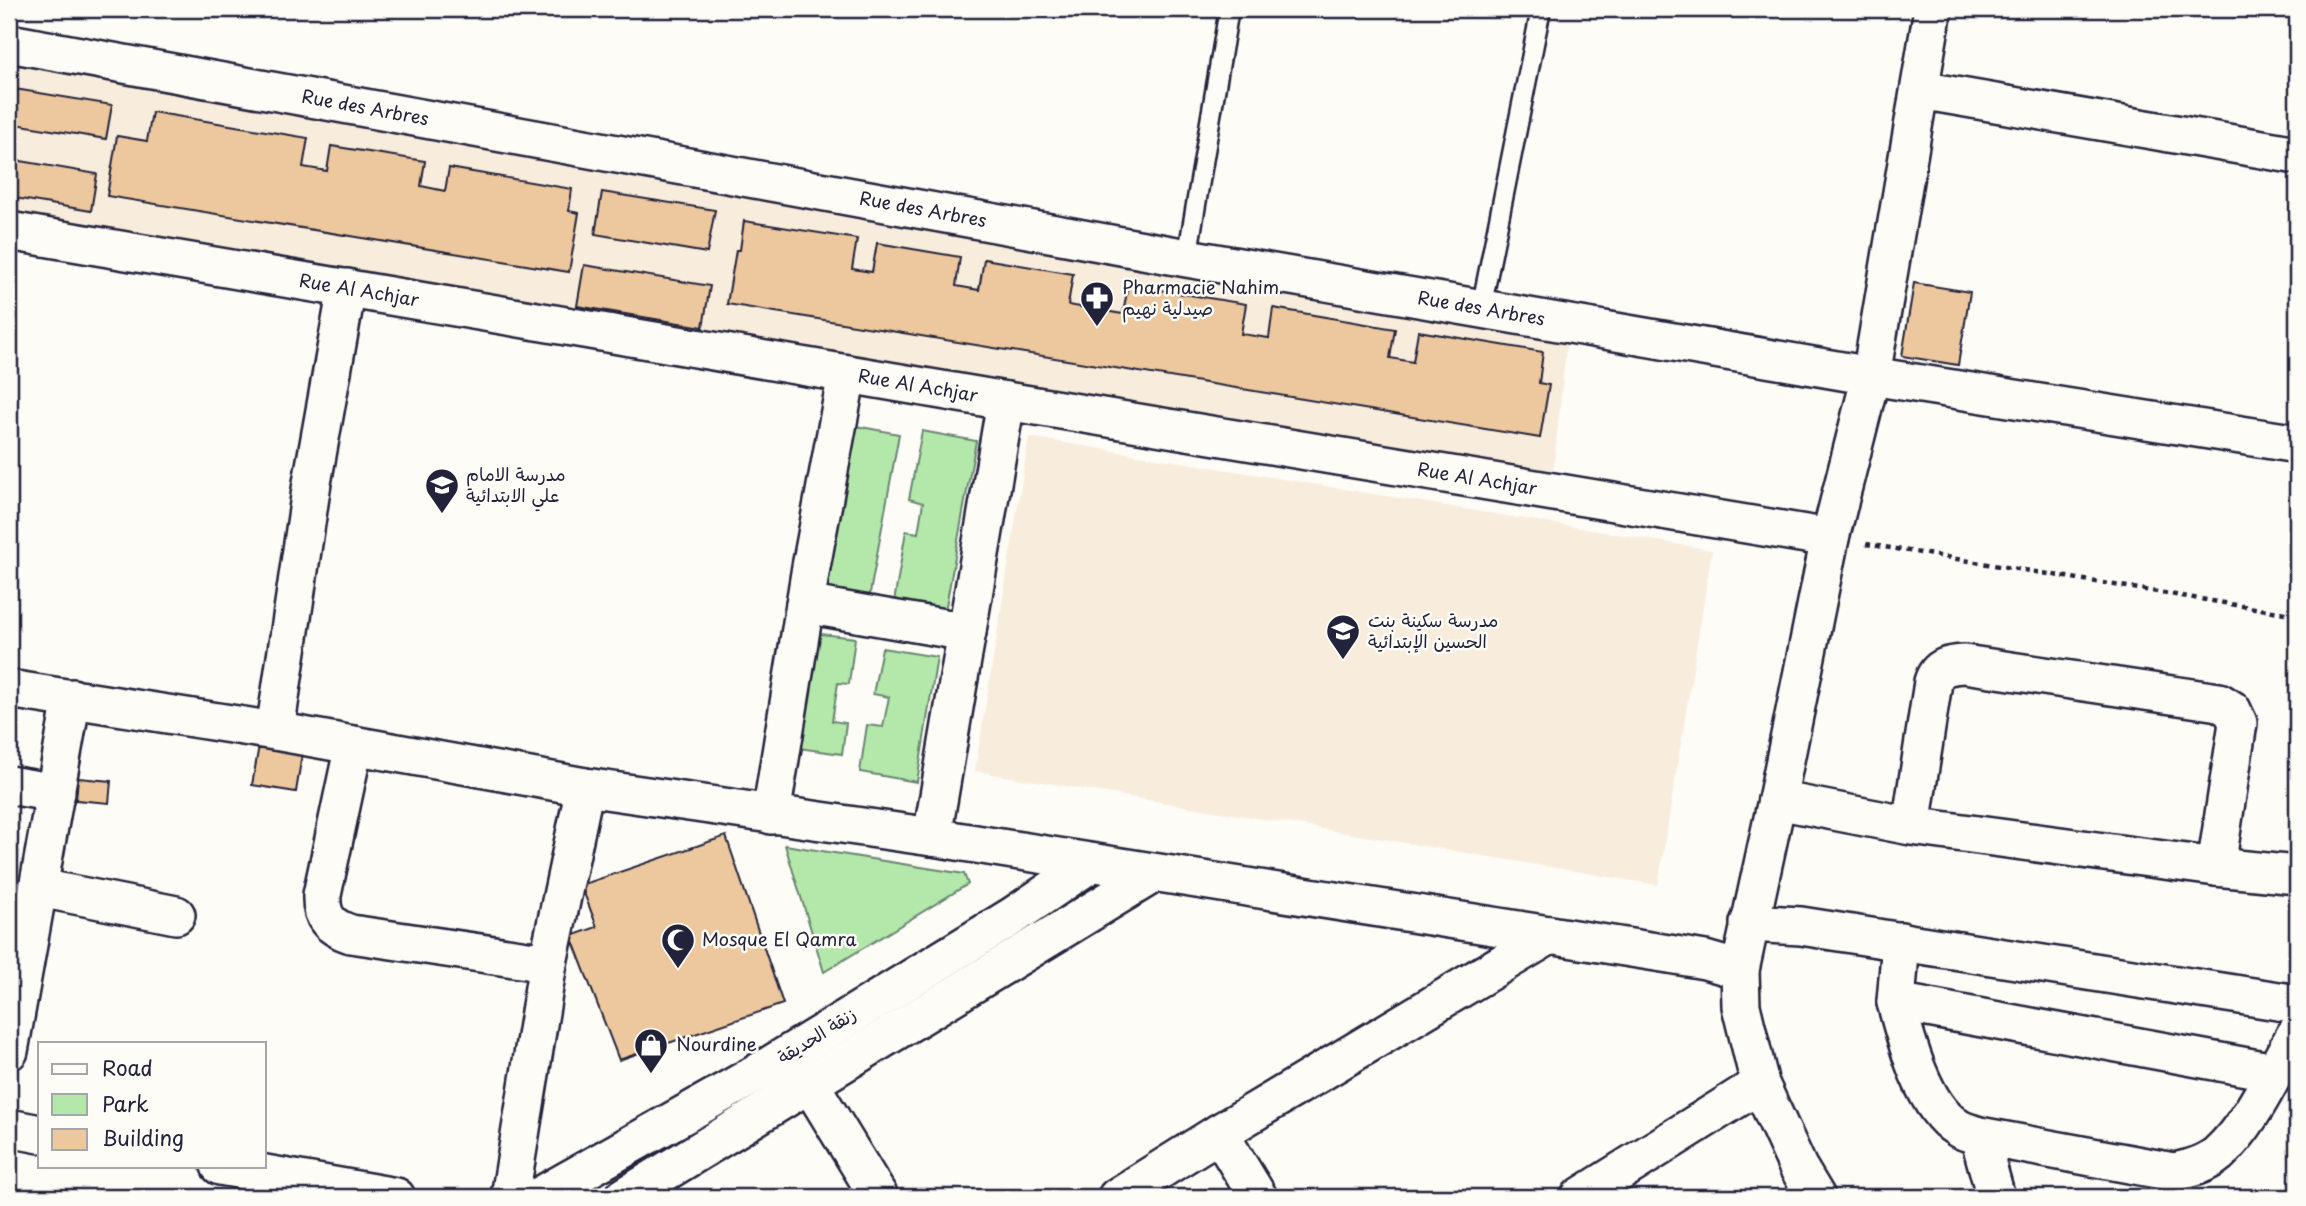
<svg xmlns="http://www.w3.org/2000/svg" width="2306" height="1206" font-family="'Playpen Sans','Playpen Sans Arabic',sans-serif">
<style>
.built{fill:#f8ecdc}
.green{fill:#b3e8aa;stroke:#6a8572;stroke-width:2}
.building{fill:#edc89e;stroke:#22223b;stroke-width:2}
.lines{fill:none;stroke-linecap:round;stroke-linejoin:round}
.lane-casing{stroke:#22223b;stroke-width:23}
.street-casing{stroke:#22223b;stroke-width:42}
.path{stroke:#22223b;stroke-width:4.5;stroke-dasharray:5 5;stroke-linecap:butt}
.lane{stroke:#fdfcf7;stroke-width:18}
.street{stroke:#fdfcf7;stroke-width:37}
.labels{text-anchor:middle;stroke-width:5;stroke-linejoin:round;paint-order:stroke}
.street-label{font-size:18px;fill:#22223b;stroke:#fdfcf7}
.poi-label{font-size:18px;fill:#22223b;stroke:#fdfcf7;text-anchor:start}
</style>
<rect width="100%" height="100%" fill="#fdfcf7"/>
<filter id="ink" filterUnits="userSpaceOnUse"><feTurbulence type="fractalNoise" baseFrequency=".0143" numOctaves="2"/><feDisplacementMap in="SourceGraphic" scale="14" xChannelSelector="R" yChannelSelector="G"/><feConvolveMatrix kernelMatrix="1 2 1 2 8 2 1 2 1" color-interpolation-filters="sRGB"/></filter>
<g filter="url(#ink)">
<!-- built -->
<path class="built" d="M9,52L1567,339L1552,482L9,226Z
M1029,437L1712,550L1658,885L975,771Z"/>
<!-- green -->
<path class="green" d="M856,426L899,434L868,604L824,595Z
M922,431L976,441L944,617L893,608L906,531L918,533L923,503L909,499Z
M812,633L855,638L849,684L838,683L832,721L846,723L842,754L798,748Z
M882,648L937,657L917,782L860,772L867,725L883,727L889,697L873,694Z
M785,845L964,874L968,884L824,972Z"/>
<!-- building -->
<path class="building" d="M9,88L112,105L106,139L9,123Z
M152,112L308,138L303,167L327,171L331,146L425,161L421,186L445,191L449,168L572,189L569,211L579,213L569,272L107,196L117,136L147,141Z
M9,159L97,174L91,211L9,197Z
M602,192L715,210L707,253L595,234Z
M744,221L857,239L852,269L872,272L877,243L960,257L956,286L979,290L984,259L1073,274L1068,305L1123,314L1128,285L1246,304L1241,334L1269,338L1273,308L1395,329L1390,358L1413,362L1418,331L1543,352L1539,383L1549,385L1540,438L727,304L736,250H740Z
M584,265L710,286L703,327L577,306Z
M1914,283L1970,292L1958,365L1902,356Z
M260,740L303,748L296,792L252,785Z
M78,778L111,781L109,803L76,800Z
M726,836L783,1004L619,1060L571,936L597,927L581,885Z"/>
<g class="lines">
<!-- lane casing -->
<g class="lane-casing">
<path id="lane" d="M1187,258L1229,9
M1481,309L1541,9"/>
</g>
<!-- street casing -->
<g class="street-casing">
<g id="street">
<path id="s1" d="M9,43L1187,258L1871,376L2297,444"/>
<path d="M1920,90L2297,155"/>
<path id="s2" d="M9,231L1006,401L1830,538"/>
<path d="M805,604L967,632"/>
<path d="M9,689L275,731L585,787L932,837L1669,954L1705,960L1740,970"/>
<path d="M275,731L312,483L347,288"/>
<path d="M354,745L322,895C321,917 329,927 351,934L548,963"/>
<path d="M9,785L56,793"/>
<path d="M1777,800L1911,826L2216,867L2238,723L2232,710L2219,702L1964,664C1949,665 1938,666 1933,682L1911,826"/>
<path d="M771,815L811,567L847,374"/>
<path d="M932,837L1006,401"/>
<path d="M2216,867L2297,875"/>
<path d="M40,888L176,915"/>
<path d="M1749,923L1801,926L2297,1004"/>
<path d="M1901,941L1896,1002L2274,1072"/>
<path d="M1896,1002C1906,1040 1923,1107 1958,1128C1964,1132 1972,1133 1979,1136L2173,1172C2189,1169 2205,1165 2218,1154C2253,1122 2273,1072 2297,1032"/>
<path d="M9,1051L72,698"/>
<path d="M810,1084L879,1197"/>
<path d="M9,1128L40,1134"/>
<path d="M1219,1133L1258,1197"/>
<path d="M1979,1136L1996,1197"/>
<path d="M220,1166L396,1197"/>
<path d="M510,1197L548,963L585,787"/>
<path d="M538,1197L756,1074L1013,916L1090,864"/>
<path d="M624,1197L1153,874"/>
<path d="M1117,1197L1219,1133L1550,935"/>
<path d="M1580,1197L1760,1084"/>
<path d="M1816,1197L1798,1167L1760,1084L1741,1006L1740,970L1777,800L1830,538L1871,376L1933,9"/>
</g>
</g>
<!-- path -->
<path class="path" d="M1866,544L2297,615"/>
<!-- lane -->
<use href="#lane" class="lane"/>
<!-- street -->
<use href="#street" class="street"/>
</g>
</g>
<!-- icons -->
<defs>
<g id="pharmacy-pin" transform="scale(1.75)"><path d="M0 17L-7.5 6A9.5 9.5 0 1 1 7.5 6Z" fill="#22223b" stroke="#fdfcf7"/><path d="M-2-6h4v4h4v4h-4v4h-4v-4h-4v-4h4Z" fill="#fff"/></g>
<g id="school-pin" transform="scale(1.75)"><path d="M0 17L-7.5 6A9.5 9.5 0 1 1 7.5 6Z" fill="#22223b" stroke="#fdfcf7"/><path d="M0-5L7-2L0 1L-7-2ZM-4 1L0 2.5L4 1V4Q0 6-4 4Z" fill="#fff"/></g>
<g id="mosque-pin" transform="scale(1.75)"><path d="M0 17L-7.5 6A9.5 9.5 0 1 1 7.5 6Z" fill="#22223b" stroke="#fdfcf7"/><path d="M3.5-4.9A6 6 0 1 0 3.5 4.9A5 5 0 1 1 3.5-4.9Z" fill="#fff"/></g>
<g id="shop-pin" transform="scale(1.75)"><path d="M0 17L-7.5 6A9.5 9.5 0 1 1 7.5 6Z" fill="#22223b" stroke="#fdfcf7"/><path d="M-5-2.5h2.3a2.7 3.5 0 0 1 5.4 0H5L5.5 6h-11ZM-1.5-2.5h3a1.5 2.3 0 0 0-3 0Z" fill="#fff"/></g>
</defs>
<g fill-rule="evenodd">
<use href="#pharmacy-pin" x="1097" y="298"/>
<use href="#school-pin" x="442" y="485"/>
<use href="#school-pin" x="1343" y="631"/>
<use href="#mosque-pin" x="678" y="940"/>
<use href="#shop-pin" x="651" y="1045"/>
</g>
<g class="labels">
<!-- street labels -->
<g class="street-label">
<text dy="6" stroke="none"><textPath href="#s1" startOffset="362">Rue des Arbres</textPath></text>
<text dy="6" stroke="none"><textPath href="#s1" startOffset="929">Rue des Arbres</textPath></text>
<text dy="6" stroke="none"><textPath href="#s2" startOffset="355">Rue Al Achjar</textPath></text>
<text dy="6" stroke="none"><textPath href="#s1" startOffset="1496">Rue des Arbres</textPath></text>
<text dy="6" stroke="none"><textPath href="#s2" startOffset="922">Rue Al Achjar</textPath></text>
<text dy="6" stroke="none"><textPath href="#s2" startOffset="1489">Rue Al Achjar</textPath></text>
<text transform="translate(817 1036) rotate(-32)" y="6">زنقة الحديقة</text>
</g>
<!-- poi labels -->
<g class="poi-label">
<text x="1122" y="294">Pharmacie Nahim<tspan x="1122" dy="21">صيدلية نهيم</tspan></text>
<text x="466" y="481">مدرسة الامام<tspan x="466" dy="21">علي الابتدائية</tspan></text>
<text x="1368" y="627">مدرسة سكينة بنت<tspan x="1368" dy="21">الحسين الإبتدائية</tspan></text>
<text x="702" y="946">Mosque El Qamra</text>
<text x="676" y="1051">Nourdine</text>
</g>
</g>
<!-- margin -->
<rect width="2306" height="1206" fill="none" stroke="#fdfcf7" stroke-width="35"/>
<rect x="18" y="18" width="2271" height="1171" fill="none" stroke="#22223b" stroke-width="2.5" filter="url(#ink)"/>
<!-- legend -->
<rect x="38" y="1042" width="228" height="126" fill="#fdfcf7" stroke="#a5a5ac" stroke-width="2"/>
<rect x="52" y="1064" width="35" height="10" fill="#fdfcf7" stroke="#a5a5ac" stroke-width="2"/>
<text x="102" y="1076" font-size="21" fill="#22223b">Road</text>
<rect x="52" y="1094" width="35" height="21" fill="#b3e8aa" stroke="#a5a5ac" stroke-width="2"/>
<text x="102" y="1112" font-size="21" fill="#22223b">Park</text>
<rect x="52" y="1129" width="35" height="21" fill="#edc89e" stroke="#a5a5ac" stroke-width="2"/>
<text x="102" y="1146" font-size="21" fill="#22223b">Building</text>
</svg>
